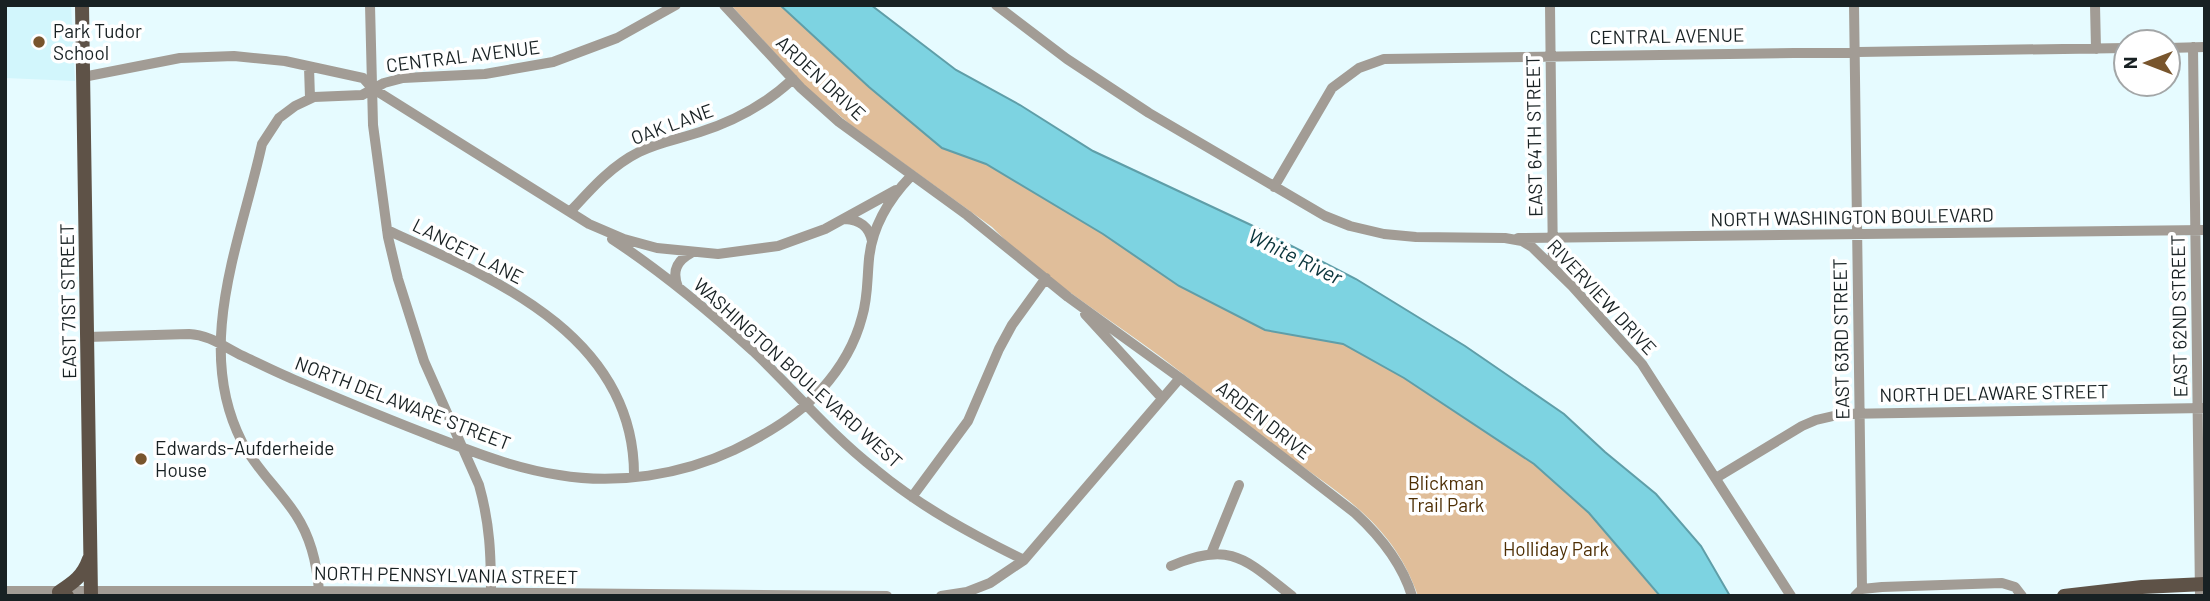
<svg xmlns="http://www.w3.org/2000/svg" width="2210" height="601" font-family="Barlow,sans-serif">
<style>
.built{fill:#d2f6fc}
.green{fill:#e0be9a}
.water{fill:#7dd3e1;stroke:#5f9ea8;stroke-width:2}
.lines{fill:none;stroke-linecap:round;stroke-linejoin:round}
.minor{stroke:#a29c95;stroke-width:10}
.major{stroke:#5e5247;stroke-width:14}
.poi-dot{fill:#78552d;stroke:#fff;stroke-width:2.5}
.labels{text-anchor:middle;stroke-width:7;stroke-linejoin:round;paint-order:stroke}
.poi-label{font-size:19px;fill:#182123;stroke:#fff;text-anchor:start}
.street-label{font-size:19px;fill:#182123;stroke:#fff}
.park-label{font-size:19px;fill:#4e2f05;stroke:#fff}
.water-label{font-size:21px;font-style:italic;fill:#09343b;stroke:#fff}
</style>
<rect width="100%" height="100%" fill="#e6fbff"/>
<!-- built -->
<path class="built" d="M5,5H71L75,81L5,78Z"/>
<!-- green -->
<path class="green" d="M731,5H780L942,148L986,164L1103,234L1179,286L1265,330L1343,344L1404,378L1534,464L1589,513L1659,596H1418C1391,517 1331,490 1269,442C1227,410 1187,375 1143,344C1093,308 1036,272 992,227L852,126L807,88Z"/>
<!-- water -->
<path class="water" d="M780,5H871L956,70L1020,105L1093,151L1251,225L1356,279L1465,346L1564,414L1605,452L1656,494L1701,546L1730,596H1660L1589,513L1534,464L1404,378L1343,344L1265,330L1179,286L1103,234L986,164L942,148L869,87Z"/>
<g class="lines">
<!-- minor -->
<path class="minor" d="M370,5L373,125L388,237L398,279L424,361L479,485C490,524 491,555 491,596
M724,5L801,88L839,122L967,215L1068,297L1180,378L1355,513C1380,536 1402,563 1412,596
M996,5L1067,59L1149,113L1325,216L1350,226L1384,234L1416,237L1505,238L1522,241L1532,247L1572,286L1642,364L1791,596
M1550,5L1553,266
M1854,5L1862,589
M2095,5L2096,49
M2193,47L2200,596
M2168,48L2205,47
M309,67L310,98
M83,77L180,58L234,56L285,61L363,78L372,88L589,224L624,239L657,248L718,254L778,246L825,229L896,190
M1274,187L1332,88L1359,68L1384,59L2126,48
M570,212C591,189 611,166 639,152C659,142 679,139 700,132C735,121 766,104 793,79
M845,219C860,220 869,226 872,241
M387,230C496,279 635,337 634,476
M1518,238L2205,230
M612,239C662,272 709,311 753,351C794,390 830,434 875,469C921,507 971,534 1024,560
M678,287C672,272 676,261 691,253
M1085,314L1162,398
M87,337L189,334C210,335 224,347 243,356C260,364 278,373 295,380C342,400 390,420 437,438C476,453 517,469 559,475C617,485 681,475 734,450C765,435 798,416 821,390C840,369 855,344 862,317C868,298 867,279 869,259C872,227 889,199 911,176
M1716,478L1802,426L1816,420L1842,414L2205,408
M912,497L968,421L999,349L1012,325L1046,278
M1211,554L1239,485
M1171,566C1231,540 1246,560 1292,596
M5,591H319L887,596
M319,591C317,563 311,538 296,515C279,489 256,469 242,442C193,347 241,240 262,144L279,118L295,106L314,97L362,95L384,83L403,78L485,74L553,62L617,38L676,5
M941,596L967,592L990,583L1024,560L1180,378
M1855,596L1862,589L1882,587L2002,583L2015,587L2022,596"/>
<!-- major -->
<path class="major" d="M82,5L91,596
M67,596L59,592C74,582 83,576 89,559
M2064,596L2142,587L2205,584"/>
</g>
<!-- markers -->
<g class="poi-dot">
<circle cx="39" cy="42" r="7"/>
<circle cx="141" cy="459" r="7"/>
</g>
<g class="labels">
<!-- poi labels -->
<g class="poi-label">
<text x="53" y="38">Park Tudor<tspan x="53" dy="22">School</tspan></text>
<text x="155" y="455">Edwards-Aufderheide<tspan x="155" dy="22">House</tspan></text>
</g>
<!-- street labels -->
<g class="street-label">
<text transform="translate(1667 36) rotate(-1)" y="7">CENTRAL AVENUE</text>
<text transform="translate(463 56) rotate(-7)" y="7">CENTRAL AVENUE</text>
<text transform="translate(821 78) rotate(43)" y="7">ARDEN DRIVE</text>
<text transform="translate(672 124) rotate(-20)" y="7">OAK LANE</text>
<text transform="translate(1534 136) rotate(-91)" y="7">EAST 64TH STREET</text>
<text transform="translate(1852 217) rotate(-1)" y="7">NORTH WASHINGTON BOULEVARD</text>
<text transform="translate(468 251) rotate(27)" y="7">LANCET LANE</text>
<text transform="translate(1602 297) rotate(47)" y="7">RIVERVIEW DRIVE</text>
<text transform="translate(68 301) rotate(-91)" y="7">EAST 71ST STREET</text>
<text transform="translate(2179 316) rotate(-91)" y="7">EAST 62ND STREET</text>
<text transform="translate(1841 339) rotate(-91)" y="7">EAST 63RD STREET</text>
<text transform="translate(798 373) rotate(42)" y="7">WASHINGTON BOULEVARD WEST</text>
<text transform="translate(1994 393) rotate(-1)" y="7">NORTH DELAWARE STREET</text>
<text transform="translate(403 403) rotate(21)" y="7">NORTH DELAWARE STREET</text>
<text transform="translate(1264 420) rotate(38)" y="7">ARDEN DRIVE</text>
<text transform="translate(446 575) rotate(1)" y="7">NORTH PENNSYLVANIA STREET</text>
</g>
<!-- park labels -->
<g class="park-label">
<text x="1446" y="490">Blickman<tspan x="1446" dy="22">Trail Park</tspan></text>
<text x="1556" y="556">Holliday Park</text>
</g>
<!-- water labels -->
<g class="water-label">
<text transform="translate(1295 257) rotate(26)" y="7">White River</text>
</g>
</g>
<!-- border -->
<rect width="2210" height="601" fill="none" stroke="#182123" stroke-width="14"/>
<!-- north arrow -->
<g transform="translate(2147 63) rotate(270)"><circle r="33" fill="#ffffff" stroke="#a3a6a7" stroke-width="2"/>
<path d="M0-5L12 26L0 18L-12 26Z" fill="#78552d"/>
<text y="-10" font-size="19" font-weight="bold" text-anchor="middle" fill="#182123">N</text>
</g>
</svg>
